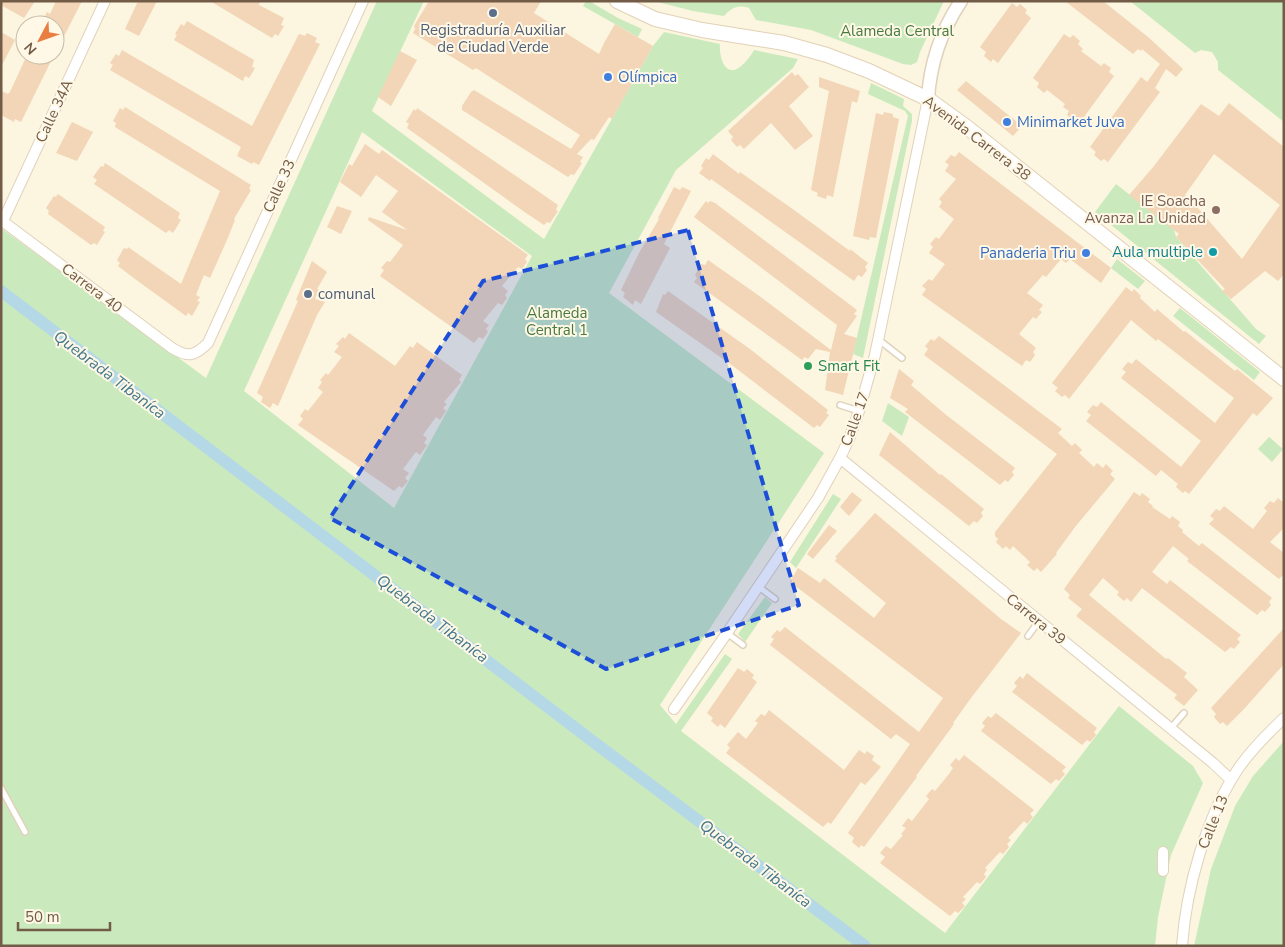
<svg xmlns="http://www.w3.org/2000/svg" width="1285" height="947" font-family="'Nunito Sans',sans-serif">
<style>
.green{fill:#caeabe;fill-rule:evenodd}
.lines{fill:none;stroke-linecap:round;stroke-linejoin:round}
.canal{stroke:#b4d8e6;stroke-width:12}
.building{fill:#f2d6b7;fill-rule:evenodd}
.service-casing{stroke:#e0d2bc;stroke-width:8}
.minor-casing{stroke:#e0d2bc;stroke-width:12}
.tertiary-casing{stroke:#e0d2bc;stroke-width:15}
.secondary-casing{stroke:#e2d1b6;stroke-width:16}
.service{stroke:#fff;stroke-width:5}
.minor{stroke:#fff;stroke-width:10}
.tertiary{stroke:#fff;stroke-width:12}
.secondary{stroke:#fff;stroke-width:14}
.marked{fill:#1d4ed8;fill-opacity:0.2;stroke:#1d4ed8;stroke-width:4;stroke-dasharray:10 6;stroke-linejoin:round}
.service-dot{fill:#5c6f8a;stroke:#fff8e6;stroke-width:2}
.shop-dot{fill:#3f7fe0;stroke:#fff8e6;stroke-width:2}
.education-dot{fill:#8d6e63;stroke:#fff8e6;stroke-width:2}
.culture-dot{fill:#0f9aa8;stroke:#fff8e6;stroke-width:2}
.leisure-dot{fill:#2e9e5b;stroke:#fff8e6;stroke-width:2}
.labels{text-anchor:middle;stroke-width:4;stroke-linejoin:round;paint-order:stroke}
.service-label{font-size:15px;fill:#4e5e75;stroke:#fff8e6}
.park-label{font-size:15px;fill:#48793f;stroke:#fff8e6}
.shop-label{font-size:15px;fill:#366cbe;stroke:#fff8e6;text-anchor:start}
.street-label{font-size:15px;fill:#735c47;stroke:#fff8e6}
.education-label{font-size:15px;fill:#785e54;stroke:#fff8e6;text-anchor:end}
.culture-label{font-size:15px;fill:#0d838f;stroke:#fff8e6;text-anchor:end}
.leisure-label{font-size:15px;fill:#27864d;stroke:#fff8e6;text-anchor:start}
.water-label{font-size:16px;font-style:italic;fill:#43788e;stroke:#fff8e6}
</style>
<rect width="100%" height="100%" fill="#fcf5df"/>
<!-- green -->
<path class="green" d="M377,1H424L372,111L544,239L653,46L664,32L720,44C719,51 722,72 734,70C741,69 751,56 754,50L798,59L793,68L676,170L609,293L824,453L660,705L676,724L725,654L732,659L681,731L945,933L1119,706L1193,766L1203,783L1171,855L1158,917L1155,946H1V228L206,378ZM362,132L532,256L394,508L244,391Z
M586,1H589L618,18L642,29L638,37L583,6Z
M654,1H944L920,52L917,62L911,65L903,64L811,30L756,20L749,8C738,4 731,8 724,16L693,11Z
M1130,1H1284V122L1218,70V62L1212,52L1201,50L1195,53Z
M871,83L904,99L903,106L912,114V121L863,358L853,354L908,116L905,111L868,94Z
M1116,184L1167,224L1173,225L1176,237L1256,329L1266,336L1259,344L1095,212Z
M1117,259L1145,281L1138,289L1111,268Z
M1180,308L1260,372L1254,380L1173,316Z
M888,403L909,417L902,436L882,421Z
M1269,437L1283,449L1272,462L1258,449Z
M833,494L841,499L796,568L790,562Z
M765,597L772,603L745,642L738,634Z
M1284,741V946H1194L1211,869L1235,806L1253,776Z"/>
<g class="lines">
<!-- canal -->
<path class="canal" d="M1,291L595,743L865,946"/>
</g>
<!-- building -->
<path class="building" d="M1,1H35L24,18L1,5Z
M56,1H82L55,54V25H44L45,23L42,22L47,12L50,14Z
M138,1H157L139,36L125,29Z
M210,1H260L259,5L284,18L281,25L284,26L278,36L275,34L272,38Z
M429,1H541L534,13L599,54L604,43L615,24L653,46L612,119L609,117L594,140L591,139L577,154L583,157L580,162L582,163L574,175L571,174L568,177L462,110V106L471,92L474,90L571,149L580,135L476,68L473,70L413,33L415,29L414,26Z
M1065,1H1103L1148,37L1183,69L1176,77L1166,69L1155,88L1160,92L1108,162L1104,159L1101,161L1094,155L1096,152L1090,147L1141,77L1147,82L1160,64L1142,49L1141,51L1138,49L1133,54Z
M1012,3L1017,7L1020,4L1027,10L1025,13L1031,18L998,63L993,59L991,62L984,56L986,52L980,47Z
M187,21L254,60L252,67L255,68L249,78L245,76L243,81L174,40L177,35L175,34L181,24L184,26Z
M1,32L15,40L1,67Z
M307,33L317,38L315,42L320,44L259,165L253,162L252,164L237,156L241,147L110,70L113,65L110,63L116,54L119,56L122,50L252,126L299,34L305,36Z
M1064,34L1070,38L1073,35L1080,41L1078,44L1083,49L1081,51L1101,66L1104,63L1111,68L1109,72L1114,76L1081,121L1077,118L1074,121L1067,115L1069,111L1063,107L1065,104L1047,90L1044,93L1037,87L1039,83L1033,78Z
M400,51L417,60L391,106L378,97Z
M27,55H54L21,122L15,119L14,122L1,115V91L8,94L10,92Z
M792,72L795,76L798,74L809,87L789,106L813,136L795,150L771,123L744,149L740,145L737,147L731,140L733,137L728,131Z
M819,77L860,91L857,103L852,101L833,197L827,195L826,199L817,196L818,193L811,190L829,91L819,87Z
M966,81L1022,126L1013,136L957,90Z
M1229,103L1284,147V274L1278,281L1265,271L1231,299L1222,291L1225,289L1176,237L1179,234L1129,195L1154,166L1201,104L1219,116ZM1214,154L1280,205L1242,259L1191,200L1185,195Z
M125,107L251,185L249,189L251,190L234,219L235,220L227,240L210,278L204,275L196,295L200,297L197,301L200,302L192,316L188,313L186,316L135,279L118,266L120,263L117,260L124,248L127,249L128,247L181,284L220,191L115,127L116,123L113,121L120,108L123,110Z
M417,108L558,205L556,210L558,211L550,223L547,222L544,225L526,213L407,128L409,124L406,122L414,109L416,111Z
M884,112L893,114V117L899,119L876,238L870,237L869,240L853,236L876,113L883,115Z
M72,122L93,132L77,161L56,153Z
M365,144L379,154L382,150L528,255L525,259L527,262L522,269L518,267L502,286L508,291L505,295L507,298L502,305L498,303L483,321L489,325L486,329L488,332L483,339L479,337L474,343L380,276L384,270L381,268L387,261L390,262L403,245L368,220L369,217L407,230L382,212L398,191L376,175L361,197L340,182L349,164L352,166Z
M959,152L1111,268L1101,283L1070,259L1066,263L1061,259L1046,277L1043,275L1027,293L1043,305L1039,310L1042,312L1036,319L1033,317L1019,334L1036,348L1033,352L1035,355L1030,362L1026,360L1022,366L922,295L926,289L922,286L929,279L932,281L945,264L929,253L933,247L930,244L936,237L939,239L954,219L939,207L942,202L939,199L956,179L945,171L949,165L945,162L951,155L955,157Z
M713,154L739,174L740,172L794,210L850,251V249L868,263L865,267L867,270L862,277L858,275L854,281L711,179L710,181L699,173L703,168L701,166L706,158L709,160Z
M105,163L180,213L178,218L181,220L173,233L169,230L166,233L94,184L97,180L93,177L101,166L103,167Z
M674,187L680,190L682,187L691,191L664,244L670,248L641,304L635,300L633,305L623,297L625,293L621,290L639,253L659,219L658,218Z
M58,194L105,227L103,231L105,232L97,245L94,243L91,245L48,214L49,211L46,208L54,196L56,197Z
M706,201L708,203L710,201L715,203L857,310L854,314L857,316L844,334L857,338L843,395L825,390L830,352L816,349L808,359L805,357L802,360L694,282L697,278L695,275L701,264L705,265L708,260L758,295L831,350L837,325L694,217Z
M337,206L352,211L341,234L327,227Z
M312,261L327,272L317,289L319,290L315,299L325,302L317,315L278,406L273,403L270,408L261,402L263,397L257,393L298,301L296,300Z
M1126,287L1132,292L1134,289L1141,296L1140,298L1155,312L1157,309L1184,332L1185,331L1235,371L1237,369L1273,398L1257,416L1253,413L1189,494L1185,491L1183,493L1176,487L1178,484L1161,470L1156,476L1086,421L1091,415L1087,412L1093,405L1097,407L1101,402L1181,467L1201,441L1121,378L1126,372L1122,369L1128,362L1132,364L1136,359L1215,423L1234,398L1158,339L1156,341L1131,320L1069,399L1065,395L1062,397L1055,391L1058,388L1052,383Z
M668,291L750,349L828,410L826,413L829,415L820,427L817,425L814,428L733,366L656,312L663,294L665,295Z
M349,333L395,366L410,346L413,348L417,342L462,375L459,380L461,382L444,402L447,404L443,408L446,411L440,420L436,417L423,435L427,438L424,443L427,445L420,455L416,452L403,469L409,473L405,478L408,481L402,488L399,486L394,491L298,425L303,419L300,416L305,409L308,411L323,392L318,388L322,382L320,380L326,373L328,375L342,357L334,352L339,346L336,344L343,337L345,339Z
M939,336L1062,429L1058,433L1072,446L1075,443L1082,450L1079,453L1094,467L1097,463L1103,468L1106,464L1113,471L1110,474L1115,479L1075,527L1056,553L1057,554L1041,572L1037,568L1034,571L1027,565L1030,562L1013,546L1010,550L1006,546L1003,549L996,542L998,539L995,536V532L1057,454L924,355L928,349L925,346L931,339L934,341Z
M899,369L914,381L911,385L945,414L1015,468L1012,472L1014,475L1008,482L1005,480L1000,485L905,412L908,409L890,398Z
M890,432L940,475L941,474L984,509L981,513L983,516L977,523L974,521L969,526L879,455Z
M852,492L862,500L849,516L840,507Z
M1134,492L1140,496L1142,493L1150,499L1148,502L1153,506L1152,507L1170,519L1172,516L1180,522L1178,526L1183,530L1182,532L1199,546L1202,543L1272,598L1269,602L1271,605L1265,612L1262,610L1257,615L1187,561L1189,559L1173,546L1152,572L1167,584L1170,580L1241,635L1237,639L1240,642L1234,649L1231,647L1225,652L1142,588L1131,602L1127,598L1124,601L1117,595L1119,592L1103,578L1089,595L1166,659L1168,658L1187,673L1184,677L1198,690L1184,706L1174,698L1177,695L1076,616L1082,609L1068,598L1070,595L1064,589Z
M1278,498L1284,503V528L1270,542L1284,553V574L1279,579L1209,524L1214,519L1210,516L1216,509L1220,511L1224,506L1253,529L1267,511L1264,508L1270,501L1274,503Z
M875,513L1001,619L1021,633L971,698L953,723L954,724L916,776L917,777L864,847L861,845L859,848L852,842L854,838L848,833L910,744L896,734L891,739L770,645L774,639L771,637L777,630L780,632L785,627L919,732L943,698L790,582L798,568L820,583L824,578L874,618L886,603L835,561L837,558L835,557Z
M829,525L837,531L813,559L807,554Z
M1284,628V664L1244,709L1227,726L1223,722L1220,724L1214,717L1216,714L1211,708Z
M738,668L744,672L747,669L754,675L752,678L757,682L725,728L720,724L718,727L711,721L713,718L707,713Z
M1027,673L1097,728L1094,732L1096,735L1090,742L1087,740L1082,745L1012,692L1017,686L1014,683L1020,676L1023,679Z
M769,710L844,770L859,750L865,754L867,751L874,756L872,760L881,767L865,785L861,782L831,824L828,822L823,827L726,753L730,748L727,745L738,732L746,739L758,723L755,721L761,714L765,716Z
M996,713L1066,767L1062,771L1065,774L1059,781L1056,779L1051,784L981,731L985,726L982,723L988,716L991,718Z
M964,755L1034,810L1030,814L1033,817L1027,824L1024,821L1008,838L1011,840L1007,844L1009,847L1003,854L1000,852L985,868L987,870L984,874L986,877L980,884L977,882L963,897L966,899L962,903L965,906L958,913L955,911L950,916L880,863L885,857L880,853L886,846L891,849L903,835L901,834L906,828L902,826L908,818L912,821L929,799L926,796L932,789L935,791L949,774L953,768L950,765L956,758L959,761Z"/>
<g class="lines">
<!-- service casing -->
<g class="service-casing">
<path id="service" d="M879,340L902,358
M840,405L859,411
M759,587L775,599
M727,633L743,645
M1028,636L1039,621
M1170,729L1184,713
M1,788L25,832"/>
</g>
<!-- minor casing -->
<g class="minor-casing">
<path id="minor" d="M1,220L172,348C188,358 195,356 208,343L363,1
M3,221L105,1
M840,458L1213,763L1231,780
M674,709L727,633L818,498L840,458L849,439L859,411L875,355L928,99
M1163,852V871
M1182,946C1186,889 1206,817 1238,769C1251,750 1267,734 1284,718"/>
</g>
<!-- tertiary casing -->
<g class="tertiary-casing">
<path id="tertiary" d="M928,99C930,63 941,31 961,1"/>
</g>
<!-- secondary casing -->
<g class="secondary-casing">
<path id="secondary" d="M617,1L655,19L702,30L784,43L827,55L869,71L928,99L968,128L1284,379"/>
</g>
<!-- service -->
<use href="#service" class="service"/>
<!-- minor -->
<use href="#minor" class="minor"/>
<!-- tertiary -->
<use href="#tertiary" class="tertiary"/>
<!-- secondary -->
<use href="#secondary" class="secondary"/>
</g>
<!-- marked area -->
<path class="marked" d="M688,230L799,605L606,669L330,518L483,281Z"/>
<!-- markers -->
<g class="service-dot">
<circle cx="493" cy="13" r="5"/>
<circle cx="308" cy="294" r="5"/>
</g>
<g class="shop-dot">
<circle cx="608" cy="77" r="5"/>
<circle cx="1007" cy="122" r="5"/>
<circle cx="1086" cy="253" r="5"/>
</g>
<circle class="education-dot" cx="1216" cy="210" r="5"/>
<circle class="culture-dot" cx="1213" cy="252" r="5"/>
<circle class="leisure-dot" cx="808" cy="366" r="5"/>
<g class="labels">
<!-- service labels -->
<g class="service-label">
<text x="493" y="35">Registraduría Auxiliar<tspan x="493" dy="17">de Ciudad Verde</tspan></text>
<text x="318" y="299" text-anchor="start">comunal</text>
</g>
<!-- park labels -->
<g class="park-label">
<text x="897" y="36">Alameda Central</text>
<text x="557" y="318">Alameda<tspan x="557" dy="17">Central 1</tspan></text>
</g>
<!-- shop labels -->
<g class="shop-label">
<text x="618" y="82">Olímpica</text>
<text x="1017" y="127">Minimarket Juva</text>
<text x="1076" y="258" text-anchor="end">Panaderia Triu</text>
</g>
<!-- street labels -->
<g class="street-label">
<text transform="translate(54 111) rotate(-65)" y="5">Calle 34A</text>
<text transform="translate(977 138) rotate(37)" y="5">Avenida Carrera 38</text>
<text transform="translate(279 186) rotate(-66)" y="5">Calle 33</text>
<text transform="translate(92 288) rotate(37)" y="5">Carrera 40</text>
<text transform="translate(855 419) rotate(-70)" y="5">Calle 17</text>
<text transform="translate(1036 619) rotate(39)" y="5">Carrera 39</text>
<text transform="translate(1213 822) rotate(-68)" y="5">Calle 13</text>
</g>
<!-- education labels -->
<g class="education-label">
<text x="1206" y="206">IE Soacha<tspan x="1206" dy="17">Avanza La Unidad</tspan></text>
</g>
<!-- culture labels -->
<g class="culture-label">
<text x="1203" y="257">Aula multiple</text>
</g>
<!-- leisure labels -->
<g class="leisure-label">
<text x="818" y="371">Smart Fit</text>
</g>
<!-- water labels -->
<g class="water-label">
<text transform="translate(110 374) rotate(37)" y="6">Quebrada Tibaníca</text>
<text transform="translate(433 618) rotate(37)" y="6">Quebrada Tibaníca</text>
<text transform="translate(756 863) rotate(37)" y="6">Quebrada Tibaníca</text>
</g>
</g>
<!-- border -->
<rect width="1285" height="947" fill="none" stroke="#735c47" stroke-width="5"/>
<!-- north arrow -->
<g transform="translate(40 40) rotate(229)"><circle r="24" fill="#fff8e6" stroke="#c7baa6"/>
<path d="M0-4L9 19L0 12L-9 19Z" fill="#e97d42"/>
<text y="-8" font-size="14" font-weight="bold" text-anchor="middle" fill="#735c47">N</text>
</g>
<!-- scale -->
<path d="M18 922v8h92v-8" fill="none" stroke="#735c47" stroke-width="2.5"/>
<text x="25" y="922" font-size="15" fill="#735c47" stroke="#fff8e6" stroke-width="4" paint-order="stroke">50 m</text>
</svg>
